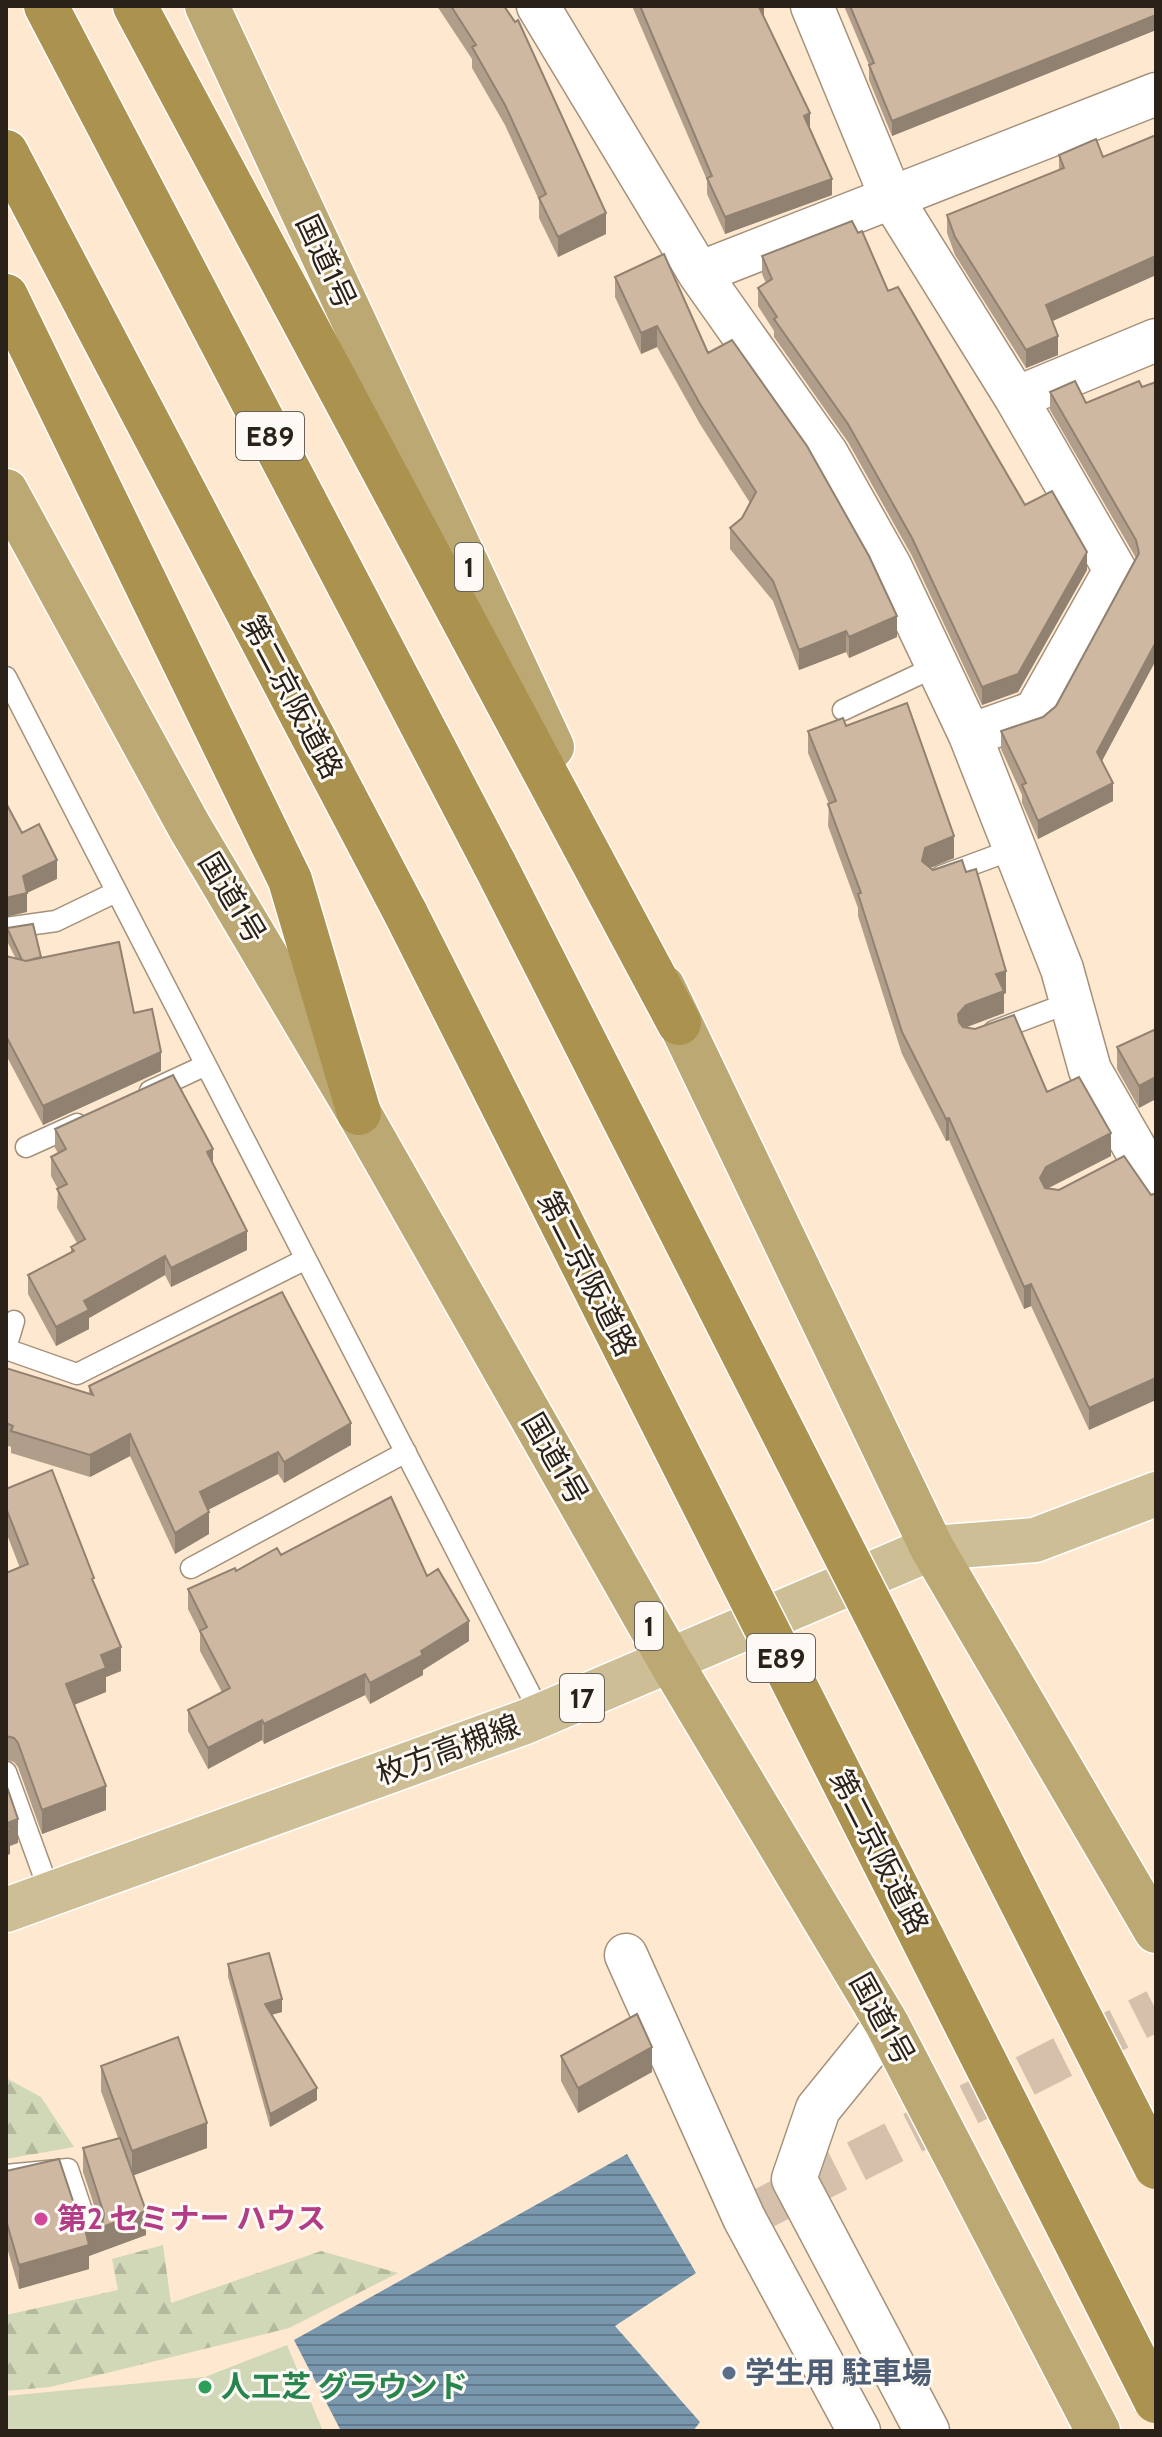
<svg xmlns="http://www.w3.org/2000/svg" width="1162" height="2437" font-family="Cabin,'Noto Sans JP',sans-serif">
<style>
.forest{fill:url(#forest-firs)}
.pitch{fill:#d0d8b7}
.water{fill:url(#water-rules)}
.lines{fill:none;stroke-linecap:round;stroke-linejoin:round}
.minor-tunnel{stroke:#d4c0ab;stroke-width:42;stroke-dasharray:42 21;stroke-linecap:butt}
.service-casing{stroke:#a5917a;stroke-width:23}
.minor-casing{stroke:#a5917a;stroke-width:45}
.tertiary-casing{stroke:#a5917a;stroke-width:47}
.primary-casing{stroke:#fff;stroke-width:47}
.trunk-casing{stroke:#fff;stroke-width:47}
.motorway-casing{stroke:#fff;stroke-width:47}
.service{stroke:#fff;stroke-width:20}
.minor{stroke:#fff;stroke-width:42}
.tertiary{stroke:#fff;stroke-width:44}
.primary{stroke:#cdbe95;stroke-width:44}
.trunk{stroke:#bca872;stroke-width:44}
.motorway{stroke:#ac924f;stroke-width:44}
.motorway-bridge-casing{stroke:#fff;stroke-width:47;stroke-linecap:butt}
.motorway-bridge{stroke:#ac924f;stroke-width:44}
.wall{fill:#b19e8a}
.shaded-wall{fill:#908171}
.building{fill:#ceb8a1;stroke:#908171;stroke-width:2}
.hotel-dot{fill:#d1479c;stroke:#fdf9f4;stroke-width:3}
.service-dot{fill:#5c6f8a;stroke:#fdf9f4;stroke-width:3}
.leisure-dot{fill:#2e9e5b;stroke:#fdf9f4;stroke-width:3}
.labels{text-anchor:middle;stroke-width:6;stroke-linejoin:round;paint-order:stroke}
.shield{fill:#fdf9f4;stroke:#69625b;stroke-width:2}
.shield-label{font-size:28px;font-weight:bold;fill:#2a2219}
.street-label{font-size:30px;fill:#2a2219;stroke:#fdf9f4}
.hotel-label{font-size:30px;font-weight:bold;fill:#b23c85;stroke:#fdf9f4;text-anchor:start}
.service-label{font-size:30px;font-weight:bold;fill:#4e5e75;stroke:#fdf9f4;text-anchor:start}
.leisure-label{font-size:30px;font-weight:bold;fill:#27864d;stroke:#fdf9f4;text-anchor:start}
</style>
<defs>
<pattern id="forest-firs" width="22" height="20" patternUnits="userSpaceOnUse" patternTransform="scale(2)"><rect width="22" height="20" fill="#d0d8b7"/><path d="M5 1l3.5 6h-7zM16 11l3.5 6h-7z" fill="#b3b99d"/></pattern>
<pattern id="water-rules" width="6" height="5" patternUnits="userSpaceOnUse" patternTransform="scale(2)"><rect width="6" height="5" fill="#7997ad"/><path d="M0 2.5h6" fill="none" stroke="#637b8c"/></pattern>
</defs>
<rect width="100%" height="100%" fill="#fee8d0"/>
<!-- forest -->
<path class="forest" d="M6,2078L41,2097L74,2147L6,2159Z
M163,2245L171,2303L321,2251L398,2273L289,2328L50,2387L6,2391V2315L118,2290L112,2259Z"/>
<!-- pitch -->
<path class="pitch" d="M287,2345L323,2431H6V2396L205,2377Z"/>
<!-- water -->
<path class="water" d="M627,2154L696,2273L615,2326L700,2422L693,2431H341L294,2340Z"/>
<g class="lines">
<!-- minor-tunnel -->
<path class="minor-tunnel" d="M744,2218L1156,2010"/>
<!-- service casing -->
<g class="service-casing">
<path id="service" d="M6,677L541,1715
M843,710L937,666
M941,876L1014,849
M6,928L56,921L116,892
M994,1031L1071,1002
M150,1091L206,1065
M26,1147L77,1124
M6,1348L14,1321
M6,1349L77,1374L306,1259
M191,1568L406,1452
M6,1772L50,1893
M6,2175L68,2169L92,2241"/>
</g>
<!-- minor casing -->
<g class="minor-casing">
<path id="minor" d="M538,6L699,273L827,454L890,566L970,735L1062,969L1090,1070L1156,1185
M812,6L891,197L1016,398
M699,273L1156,94
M970,735L1035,712L1115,570L1016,398L1156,340
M626,1955L744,2218L859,2431"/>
</g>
<!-- tertiary casing -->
<g class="tertiary-casing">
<path id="tertiary" d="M887,2024L818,2109L794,2179L927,2431"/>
</g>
<!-- primary casing -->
<g class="primary-casing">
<path id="primary" d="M6,1910L525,1722L932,1548L1035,1540L1156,1494"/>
</g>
<!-- trunk casing -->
<g class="trunk-casing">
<path id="trunk" d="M207,6L552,747
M6,491L189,826L359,1113L670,1661L887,2024L1098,2431
M663,987L932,1548L1156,1931"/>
</g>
<!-- motorway casing -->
<g class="motorway-casing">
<path id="motorway" d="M46,6L495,865
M135,6L679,1023
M6,152L406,914
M6,296L290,880L359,1113"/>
</g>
<!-- service -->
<use href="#service" class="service"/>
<!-- minor -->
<use href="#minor" class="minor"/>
<!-- tertiary -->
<use href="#tertiary" class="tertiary"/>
<!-- primary -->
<use href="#primary" class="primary"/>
<!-- trunk -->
<use href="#trunk" class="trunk"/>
<!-- motorway -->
<use href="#motorway" class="motorway"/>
<!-- motorway-bridge casing -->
<g class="motorway-bridge-casing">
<path id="motorway-bridge" d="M495,865L1156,2167
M406,914L1156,2401"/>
</g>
<!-- motorway-bridge -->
<use href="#motorway-bridge" class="motorway-bridge"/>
</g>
<!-- wall -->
<path class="wall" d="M437,6H504L606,234L558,257L539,218V200L505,125L472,68V59Z
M632,6H764V18L810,129L832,195L725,234L707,194V180Z
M844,6H1156V30L892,136L869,80V65Z
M1156,135V275L1052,321L1058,355L1026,368L955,255L947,233V215L1059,170V155L1103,157Z
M858,233L888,291L1025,505L1087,570L1018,692L982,705L912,556L848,442L774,337V331L758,306V288L766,283L762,274V256Z
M615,277L708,353L897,637L849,658L846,652L799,670L773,601L730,549V528L742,518L750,503L700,424L657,347L641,354L615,297Z
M1139,381L1156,660L1102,761L1113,801L1038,839L1022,803V795L1001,749V731L1043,717L1056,706L1136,558L1050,410V392L1086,403Z
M846,726L954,858L930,868L1006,993L1004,994V1013L965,1028L1047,1092L1111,1156L1047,1189L1059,1190L1124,1156L1089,1430L1031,1306L1024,1309L949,1140L946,1141L902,1054L858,916V908L828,826L829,804L808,753V731Z
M7,928L41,958L134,1013L161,1071L43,1125L6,1055V956L16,959L7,941Z
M1156,1029L1139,1108L1117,1069V1047Z
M55,1129L213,1164L247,1250L171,1287L165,1275L89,1318V1329L56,1346L28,1294V1275L71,1252V1247L77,1243L57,1208L58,1189L51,1176V1157L58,1153L55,1148Z
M6,1368L89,1394V1386L351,1445L284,1483L278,1474L208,1510L209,1534L175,1554L130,1456L90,1477L11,1453V1447L6,1445Z
M6,1489L94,1585L121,1671L106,1677V1692L74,1705L106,1810L42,1834L18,1767L14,1762L6,1760V1573L20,1568L6,1532Z
M281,1555L427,1576L469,1641L423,1670V1675L370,1704L365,1695L264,1744L262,1740L208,1769L188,1731V1710L222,1692L200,1651V1633L188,1609V1589Z
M228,1964L282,2012L272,2015L317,2100L270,2127L228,1977Z
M561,2056L652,2072L578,2113L561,2081Z
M101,2066L207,2148L133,2175L146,2235L89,2256V2269L19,2289L6,2244V2171L80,2222L89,2230H95L101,2226L83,2172V2148L118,2138L101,2091Z"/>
<!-- shaded-wall -->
<path class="shaded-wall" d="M761,6H764V21L759,7Z
M1156,15V30L892,136V121Z
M810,113V129L804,132V116Z
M832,179V195L725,234V217Z
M606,213V234L558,257V237Z
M1156,256V275L1046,324V305Z
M657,326V347L641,354V333Z
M1058,336V355L1026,368V350Z
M1087,552V570L1018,692L982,705V687Z
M897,616V637L849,658V637Z
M846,631V652L799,670V650Z
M1156,642V660L1097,770V752Z
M1113,783V801L1038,839V821Z
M954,836V858L925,870L922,861L925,848Z
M57,860V879L27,893V912L6,917V898L23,876Z
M1006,971V993L1004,994V1013L966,1027L958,1036V1014L996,974Z
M161,1052V1071L43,1125V1106Z
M1156,1077V1099L1139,1108V1086Z
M949,1118V1140L946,1141V1119Z
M1111,1133V1156L1046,1189L1040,1200V1178L1046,1167Z
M213,1149V1168L207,1152Z
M247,1231V1250L171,1287V1268Z
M165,1256V1275L89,1318V1329L56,1346V1327L84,1301Z
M1031,1284V1306L1024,1309V1287Z
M1156,1378V1400L1089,1430V1408Z
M351,1423V1445L284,1483V1462Z
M130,1434V1456L90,1477V1455Z
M278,1452V1474L200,1514V1492Z
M209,1512V1534L175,1554V1533Z
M469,1621V1641L423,1670V1675L370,1704V1683Z
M121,1647V1671L106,1677V1692L66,1708V1684L101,1655Z
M365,1674V1695L264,1744V1724Z
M262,1720V1740L208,1769V1748Z
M106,1786V1810L42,1834V1810Z
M18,1819V1843L10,1846V1854L6,1856L7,1823Z
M282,1999V2012L265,2016V2004Z
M652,2047V2072L578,2113V2088Z
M317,2088V2100L270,2127V2114Z
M207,2123V2148L132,2176V2151Z
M146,2211V2235L89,2256V2269L19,2289V2265L86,2233Z"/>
<!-- building -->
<path class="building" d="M451,6H504L515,22L518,20L606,213L558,237L539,198L546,194L505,105L472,47L476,45Z
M640,6H761L759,7L810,113L804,116L832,179L725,217L707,178L712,176Z
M850,6H1156V15L892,121L869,65L874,63Z
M1156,135V256L1046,305L1058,336L1026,350L955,237L947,215L1064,168L1059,155L1096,139L1103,157Z
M852,221L858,233L862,231L888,291L898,287L1025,505L1052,491L1087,552L1018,674L982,687L912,538L848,424L774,319L777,317L758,288L772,279L762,256Z
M664,254L708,353L732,340L807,446L869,556L897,616L849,637L846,631L799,650L773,581L730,528L742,518L756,492L700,404L657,326L641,333L615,277Z
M1075,381L1086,403L1139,381L1142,387L1156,382V642L1097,752L1113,783L1038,821L1022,785L1026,783L1001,731L1043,717L1056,706L1139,553L1136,540L1050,392Z
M907,703L954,836L925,848L922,861L933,870L962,860L966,872L976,869L1006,971L996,974L1004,991L966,1005L958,1014L959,1022L963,1027L975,1029L1014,1015L1047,1092L1079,1077L1111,1133L1046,1167L1040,1178L1045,1188L1059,1190L1124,1156L1151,1195L1156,1193V1378L1089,1408L1031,1284L1024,1287L949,1118L946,1119L902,1032L858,894L861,893L828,804L836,801L808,731L843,718L846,726Z
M6,803L22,833L39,824L57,860L23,876L27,893L6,898Z
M33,924L41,957L26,961L22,960L7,928Z
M119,942L134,1013L152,1009L161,1052L43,1106L6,1036V956L26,961Z
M1156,1029V1077L1139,1086L1117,1047Z
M173,1075L213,1149L207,1152L247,1231L171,1268L165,1256L84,1301L89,1310L56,1327L28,1275L74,1251L71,1247L85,1239L57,1189L67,1184L51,1157L66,1149L55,1129Z
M282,1292L351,1423L284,1462L278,1452L200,1492L209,1512L175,1533L130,1434L90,1455L11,1431L13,1426L6,1423V1368L93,1395L89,1386Z
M52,1470L94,1578L92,1579L121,1647L101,1655L106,1668L66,1684L106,1786L42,1810L18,1743L14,1738L6,1736V1573L28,1564L6,1508V1489Z
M391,1497L427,1576L438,1569L469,1621L421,1651L423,1655L370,1683L365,1674L264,1724L262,1720L208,1748L188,1710L230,1688L200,1631L207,1627L188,1589L235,1568L236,1571L277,1548L281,1555Z
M6,1784L18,1819L7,1823L10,1830L6,1832Z
M269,1953L282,1999L265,2004L317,2088L270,2114L228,1964Z
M637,2014L652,2047L578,2088L561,2056Z
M178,2037L207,2123L132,2151L101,2066Z
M120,2138L146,2211L86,2233L89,2245L19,2265L6,2220V2171L59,2159L80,2222L89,2230H95L102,2225L104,2214L83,2148Z"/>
<!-- markers -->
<circle class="hotel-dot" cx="41" cy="2219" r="8"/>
<circle class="service-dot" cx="729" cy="2373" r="8"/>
<circle class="leisure-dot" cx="205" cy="2387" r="8"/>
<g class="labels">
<!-- shield labels -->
<g class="shield">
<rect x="236" y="412" width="68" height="48" rx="6"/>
<rect x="455" y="543" width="28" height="48" rx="6"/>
<rect x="635" y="1602" width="28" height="48" rx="6"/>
<rect x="747" y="1634" width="68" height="48" rx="6"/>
<rect x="560" y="1674" width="44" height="48" rx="6"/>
</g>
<g class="shield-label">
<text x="270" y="446">E89</text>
<text x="469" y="577">1</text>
<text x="649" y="1636">1</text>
<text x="781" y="1668">E89</text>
<text x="582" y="1708">17</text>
</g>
<!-- street labels -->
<g class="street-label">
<text transform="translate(326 262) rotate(65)" y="10">国道1号</text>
<text transform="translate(292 697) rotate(62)" y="10">第二京阪道路</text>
<text transform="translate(232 898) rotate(59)" y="10">国道1号</text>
<text transform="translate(587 1274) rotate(63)" y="10">第二京阪道路</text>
<text transform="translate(555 1459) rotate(60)" y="10">国道1号</text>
<text transform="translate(448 1750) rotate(-20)" y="10">枚方高槻線</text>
<text transform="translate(879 1852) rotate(63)" y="10">第二京阪道路</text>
<text transform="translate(882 2019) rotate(61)" y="10">国道1号</text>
</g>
<!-- hotel labels -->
<g class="hotel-label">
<text x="57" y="2229">第2 セミナー ハウス</text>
</g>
<!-- service labels -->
<g class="service-label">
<text x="745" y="2383">学生用 駐車場</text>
</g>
<!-- leisure labels -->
<g class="leisure-label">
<text x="221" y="2397">人工芝 グラウンド</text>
</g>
</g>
<!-- border -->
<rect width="1162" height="2437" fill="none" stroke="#2a2219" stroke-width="16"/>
</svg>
